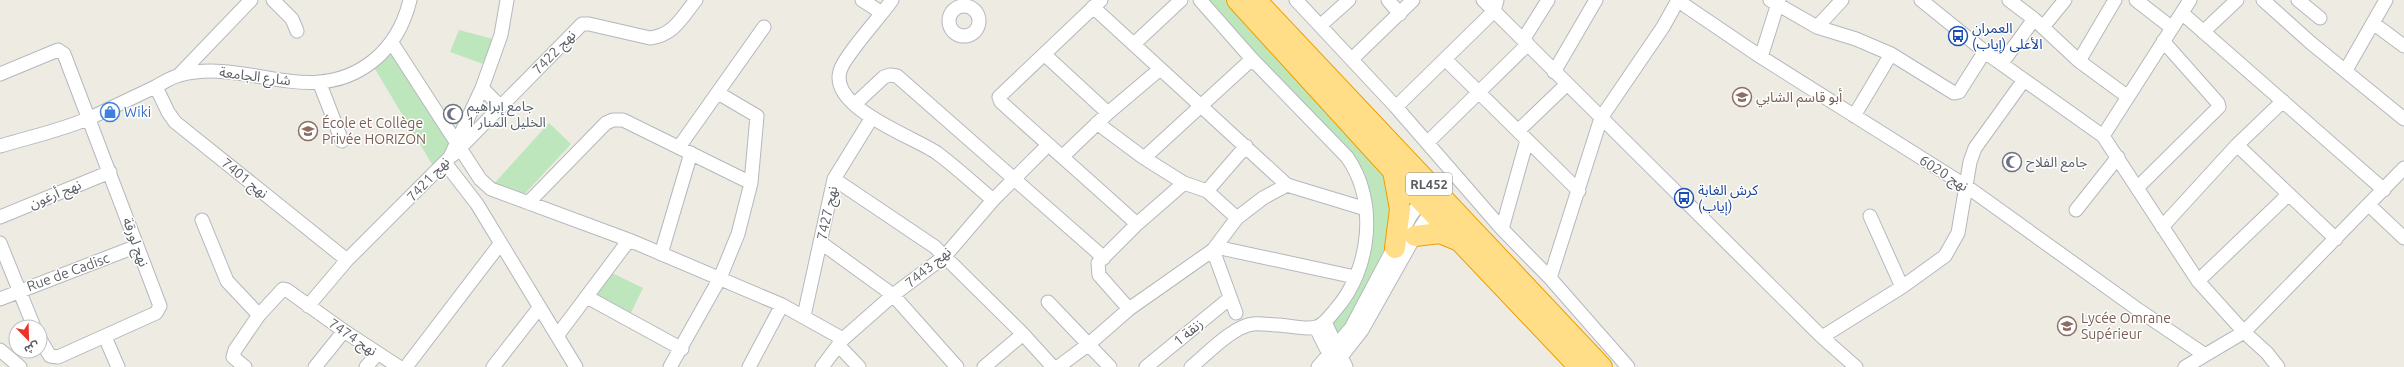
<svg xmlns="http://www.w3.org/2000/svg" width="2404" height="367" font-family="Ubuntu,'Noto Sans Arabic',sans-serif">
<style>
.green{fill:#bee6bd}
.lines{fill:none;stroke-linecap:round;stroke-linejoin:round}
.minor-casing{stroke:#b4b8bd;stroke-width:15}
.highway-casing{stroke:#ef9f00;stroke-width:22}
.minor{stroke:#fff;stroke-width:13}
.highway{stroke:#ffde87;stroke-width:20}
.labels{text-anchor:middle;stroke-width:3;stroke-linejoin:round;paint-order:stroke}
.shield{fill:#fff;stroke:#8c8e92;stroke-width:1}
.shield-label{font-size:13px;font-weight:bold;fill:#5a5e63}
.transit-label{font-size:14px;fill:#164399;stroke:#fff;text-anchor:start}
.street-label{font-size:14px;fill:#5a5e63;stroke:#fff}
.education-label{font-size:14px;fill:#785e54;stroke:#fff;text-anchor:start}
.worship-label{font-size:14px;fill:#5b616d;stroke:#fff;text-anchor:start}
.shop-label{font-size:14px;fill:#366cbe;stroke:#fff;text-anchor:start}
</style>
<rect width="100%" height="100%" fill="#edebe2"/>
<!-- green -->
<path class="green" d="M1205,0H1228L1390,173L1392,248L1339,343L1330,325L1359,277L1364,187Z
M459,30L493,39L486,65L450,52Z
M396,47L455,140L436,171L375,69Z
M549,123L571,144L520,199L491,187Z
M610,272L643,288L629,317L592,296Z"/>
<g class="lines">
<!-- minor casing -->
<g class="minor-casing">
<path id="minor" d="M273,0L292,19L297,31
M862,0L882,13
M892,0C881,16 844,56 840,71C829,108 914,137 937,153C956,167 974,184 993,200
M1101,0L999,97L1001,102C1046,143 1092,183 1137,224
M1296,0L1396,107L1502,229L1550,278L1628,367
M1388,0L1400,14
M1483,0L1822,337L1856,367
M1677,0L1761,57L1966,186L2140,311L2205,355
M1770,0L1817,27L1856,39L1891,54L1954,93L1959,92L1985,51
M1921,0L1989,55L2103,136L2198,281L2244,332L2267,353L2278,367
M2009,0L2034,19L2079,61L2128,97
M2136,0L2172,28
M2263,0L2311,43L2404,119
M2298,0L2320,18
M949 21a15 15 0 1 1 30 0a15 15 0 1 1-30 0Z
M1093,7L1287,185L1366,209
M2182,13L2384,190
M2373,23L2404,46
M1321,25L1349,0
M1817,27L1842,0
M2043,27L2065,0
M2203,32L2237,0
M1523,40L1548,0
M392,43L480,179L491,189L629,240L782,305L843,339
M1134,44L1181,0
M1044,54L1108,113
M1761,57L1779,0
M1352,59L1413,0
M1445,59L1494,11L1497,0
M2079,61L2115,0
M2002,63L2034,19
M2346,70L2386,0
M1554,72L1596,0
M0,74L58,50L64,54L160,306L156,313L58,357L50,356L40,339
M179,75L251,0
M320,84L342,141
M156,87L168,112L175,122L347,260
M482,88L501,107
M855,104L884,77L890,75L897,76L1104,258
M1396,107L1445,59L1579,191
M1854,116L1891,54
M1097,123L1144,158L1184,183L1207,191L1237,218
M1518,131L1567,84
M2103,136L2190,0
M1428,142L1528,44
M2237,145L2336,239
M0,146C30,137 63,130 92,117C113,107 134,97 155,87C163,83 171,77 180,75C247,57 311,110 373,61C393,45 404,25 410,0
M679,147L764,27
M453,155L582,24H589L650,38C674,35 682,17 696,0
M1063,156L1108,113L1160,69
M1144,158L1252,59
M446,164L477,204L576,367
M834,179L935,247L1023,334L1053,367
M2137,188L2219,107L2218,103L2163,41
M1207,191L1246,146
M528,203L606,123L613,120H623L751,183
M2369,205L2404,238
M2076,210L2118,157
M1870,216L1902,287
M0,217L110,172
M202,220L227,281L259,315
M2162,227L2237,145L2283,101
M1502,229L1527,140
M820,242L893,295L957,367
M0,243L34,327
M1216,247L1355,277
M1213,250L1236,313
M661,254L691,153
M1550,278L1601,118L1663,27L1678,0
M2198,281L2289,194
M587,297L682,349
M0,299L137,246
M1048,302L1110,367
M308,306L347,260L450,157L482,88L501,35L507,0
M1129,309L1099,275L1098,263L1137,224L1184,183
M804,316L834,179L871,119
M1325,322L1346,367
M1316,328L1333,362
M557,336L629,240
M105,337L118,367
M1822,337L1902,287L1945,256L1958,233L1970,162L1975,148L2024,80
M839,346L859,367
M0,350L20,367
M245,367L233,357L235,350L259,315L283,289L287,290L344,331L399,367
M315,367L344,331
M366,367L377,354
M406,367L500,244
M493,367L539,308
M670,367L720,278L738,234L751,183L757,116L718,93
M749,367L782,305
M822,367L843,339L893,295L945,256L993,200L1048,145
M984,367L1023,334
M1058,367L1089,344L1129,309L1213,250L1237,218L1263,198L1287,185
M1146,367L1230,298
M1191,367C1206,355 1233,326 1253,324C1261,323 1271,325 1280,325C1290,326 1307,330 1316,327C1324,325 1331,315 1336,309C1371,269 1378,201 1347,157L1252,59L1200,0
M1318,367L1351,328L1411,215L1426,195
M1333,367L1362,330L1415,236L1435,205
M2185,367L2244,332L2404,168"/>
</g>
<!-- highway casing -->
<g class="highway-casing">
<path id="highway" d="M1237,0L1393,171L1579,367
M1256,0L1602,367
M1393,171L1400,209L1395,248
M1415,236L1440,233L1457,240"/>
</g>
<!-- minor -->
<use href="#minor" class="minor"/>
<!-- highway -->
<use href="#highway" class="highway"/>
</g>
<!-- icons -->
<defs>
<g id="bus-ring" transform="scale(1)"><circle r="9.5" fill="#fff" stroke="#1a4fb4" stroke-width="1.5"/><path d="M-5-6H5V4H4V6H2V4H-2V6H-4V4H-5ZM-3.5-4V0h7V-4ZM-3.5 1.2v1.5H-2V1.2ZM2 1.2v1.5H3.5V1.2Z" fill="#1a4fb4"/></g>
<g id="school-ring" transform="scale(1)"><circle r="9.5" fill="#fff" stroke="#8d6e63" stroke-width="1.5"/><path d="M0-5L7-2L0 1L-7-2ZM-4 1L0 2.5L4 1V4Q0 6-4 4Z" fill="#8d6e63"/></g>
<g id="shop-ring" transform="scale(1)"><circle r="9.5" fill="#fff" stroke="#3f7fe0" stroke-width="1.5"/><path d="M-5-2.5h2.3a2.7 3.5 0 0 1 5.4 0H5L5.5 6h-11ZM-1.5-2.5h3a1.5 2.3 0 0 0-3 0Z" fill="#3f7fe0"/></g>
<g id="mosque-ring" transform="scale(1)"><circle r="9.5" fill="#fff" stroke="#6b7280" stroke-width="1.5"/><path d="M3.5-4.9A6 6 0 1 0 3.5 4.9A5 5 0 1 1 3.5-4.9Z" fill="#6b7280"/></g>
</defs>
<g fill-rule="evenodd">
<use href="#bus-ring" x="1958" y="36"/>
<use href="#school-ring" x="1742" y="97"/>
<use href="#shop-ring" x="110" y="112"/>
<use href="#mosque-ring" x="453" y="114"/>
<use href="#school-ring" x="308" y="131"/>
<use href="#mosque-ring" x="2012" y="162"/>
<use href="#bus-ring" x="1684" y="198"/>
<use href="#school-ring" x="2067" y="326"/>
</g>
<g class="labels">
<!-- shield labels -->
<rect class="shield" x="1406" y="173" width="46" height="22" rx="3"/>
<g class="shield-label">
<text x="1429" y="189">RL452</text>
</g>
<!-- transit labels -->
<g class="transit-label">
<text x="1972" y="33">العمران<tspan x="1972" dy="16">الأعلى (إياب)</tspan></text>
<text x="1698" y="195">كرش الغابة<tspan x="1698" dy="16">(إياب)</tspan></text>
</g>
<!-- street labels -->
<g class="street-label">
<text transform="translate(554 52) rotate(-46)" y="5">نهج 7422</text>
<text transform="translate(255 76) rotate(7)" y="5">شارع الجامعة</text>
<text transform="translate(1944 173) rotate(32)" y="5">نهج 6020</text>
<text transform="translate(245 178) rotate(39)" y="5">نهج 7401</text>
<text transform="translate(428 179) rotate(-47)" y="5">نهج 7421</text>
<text transform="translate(55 194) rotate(-22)" y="5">نهج أرغون</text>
<text transform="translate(827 213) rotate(-78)" y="5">نهج 7427</text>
<text transform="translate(136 242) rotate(70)" y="5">نهج لورقة</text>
<text transform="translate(928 267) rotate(-40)" y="5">نهج 7443</text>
<text transform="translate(68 272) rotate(-20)" y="5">Rue de Cadisc</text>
<text transform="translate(1188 332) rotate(-40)" y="5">زنقة 1</text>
<text transform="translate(353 337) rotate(34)" y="5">نهج 7474</text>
</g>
<!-- education labels -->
<g class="education-label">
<text x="1756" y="102">أبو قاسم الشابي</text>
<text x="322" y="128">École et Collège<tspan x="322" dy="16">Privée HORIZON</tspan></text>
<text x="2081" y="323">Lycée Omrane<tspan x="2081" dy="16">Supérieur</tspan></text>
</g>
<!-- worship labels -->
<g class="worship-label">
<text x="467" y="111">جامع إبراهيم<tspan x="467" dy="16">الخليل المنار 1</tspan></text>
<text x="2026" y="167">جامع الفلاح</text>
</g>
<!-- shop labels -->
<g class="shop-label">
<text x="124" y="117">Wiki</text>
</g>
</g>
<!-- north arrow -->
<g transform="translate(28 339) rotate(157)"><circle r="19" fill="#ffffff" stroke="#bdbfc1"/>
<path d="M0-3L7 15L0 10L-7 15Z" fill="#ed3328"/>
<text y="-6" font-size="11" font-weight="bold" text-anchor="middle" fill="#5a5e63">ش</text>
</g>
</svg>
